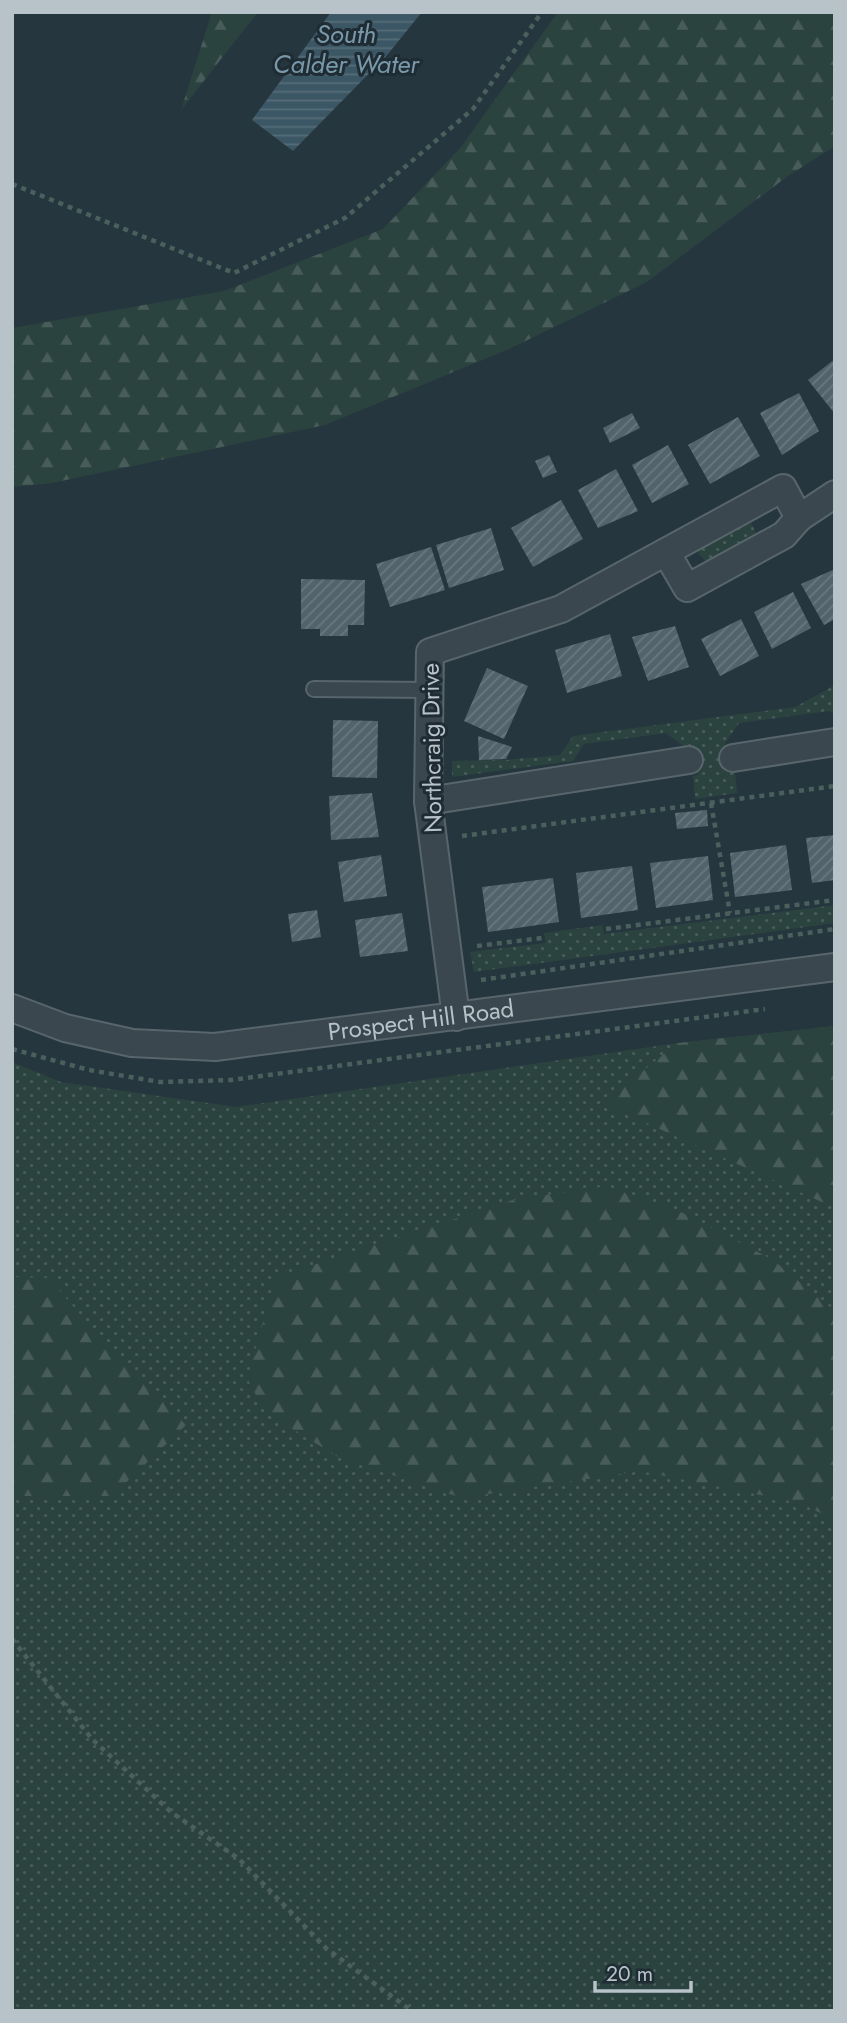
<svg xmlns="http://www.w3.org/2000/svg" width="847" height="2023" font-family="Jost,sans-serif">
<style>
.grass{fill:url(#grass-dots)}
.forest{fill:url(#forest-firs)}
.water{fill:url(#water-rules)}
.building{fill:url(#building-hatch)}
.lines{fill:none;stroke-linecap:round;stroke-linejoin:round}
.service-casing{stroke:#58656c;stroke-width:18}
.minor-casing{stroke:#58656c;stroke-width:30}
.path{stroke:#4b605d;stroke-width:4.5;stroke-dasharray:5 5;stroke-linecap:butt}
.service{stroke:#3a474e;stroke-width:14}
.minor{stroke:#3a474e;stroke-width:26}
.labels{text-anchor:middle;stroke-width:6;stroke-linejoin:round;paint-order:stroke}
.street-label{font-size:24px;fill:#b7c2c9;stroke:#1f2c34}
.water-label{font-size:26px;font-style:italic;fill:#7999aa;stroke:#1f2c34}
</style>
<defs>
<pattern id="grass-dots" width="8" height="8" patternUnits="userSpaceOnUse" patternTransform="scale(1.75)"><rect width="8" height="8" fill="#2b433f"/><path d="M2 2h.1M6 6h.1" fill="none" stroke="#485c59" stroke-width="1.8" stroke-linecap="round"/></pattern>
<pattern id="forest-firs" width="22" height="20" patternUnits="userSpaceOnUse" patternTransform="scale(1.75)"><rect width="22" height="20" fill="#2b433f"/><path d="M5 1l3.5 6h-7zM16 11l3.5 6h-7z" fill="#485c59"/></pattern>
<pattern id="water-rules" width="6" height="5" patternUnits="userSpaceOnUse" patternTransform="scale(1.75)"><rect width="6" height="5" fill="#3b5664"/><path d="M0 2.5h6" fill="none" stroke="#556d79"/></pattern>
<pattern id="building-hatch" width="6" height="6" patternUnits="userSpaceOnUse" patternTransform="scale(1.75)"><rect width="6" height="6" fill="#52636b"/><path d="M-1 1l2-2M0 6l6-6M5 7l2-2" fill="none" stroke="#69787f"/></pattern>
</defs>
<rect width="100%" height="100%" fill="#26363e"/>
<!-- grass -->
<path class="grass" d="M745,522L752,524L756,533L755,539L708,564L698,553L700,548Z
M835,685V715L829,711L739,723L725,743L728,771L735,772L737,793L695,799L693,776L697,775L693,747L686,748L666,733L584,744L573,761L452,777V761L506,760L560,755L573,736L795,707Z
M835,905V923L474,972L470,952L546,943L544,933L602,925L604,934Z
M835,1026V2011H12V1062L61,1082L236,1107L678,1043Z"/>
<!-- forest -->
<path class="forest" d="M212,12H258L181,110Z
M558,12H835V146L788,176L647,282L509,349L325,425L52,483L12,487V328L224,291L383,229L461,147Z
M835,1026V1208L602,1103L678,1043Z
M606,1186L683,1213L773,1260L835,1311V1520L800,1503L640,1471L462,1498L338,1457L265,1412L247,1378L276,1277L513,1200Z
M12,1277L49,1278L108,1347L186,1425L112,1496H12Z"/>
<!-- water -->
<path class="water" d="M331,12H422L388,54L293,151L252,120Z"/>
<!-- building -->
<path class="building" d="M835,359V414L808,380Z
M799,393L819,431L782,455L760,413Z
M632,413L640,428L610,443L603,428Z
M738,417L760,456L710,484L688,445Z
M668,445L689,484L652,503L632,465Z
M549,455L557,472L543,478L535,461Z
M616,469L638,511L598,528L578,490Z
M561,500L583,539L533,567L511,528Z
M491,528L504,570L449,588L436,545Z
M431,547L445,590L390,607L376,564Z
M835,569V619L824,625L801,584Z
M301,579L365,580L364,625H348V636H320V629H301Z
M793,592L811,628L772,649L754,612Z
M741,619L759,656L720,676L701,639Z
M675,626L689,667L648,681L632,637Z
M610,634L622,676L567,693L555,650Z
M487,668L528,686L504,739L464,721Z
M333,720L378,721L377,778L332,777Z
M478,736L512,747L506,759L479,760Z
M372,793L379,837L331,840L329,796Z
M707,810L708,826L677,829L675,813Z
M835,835V880L812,883L806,838Z
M786,845L792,890L735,897L730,853Z
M381,855L387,896L344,902L338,862Z
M708,856L713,900L656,908L650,863Z
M632,866L638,910L581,918L576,873Z
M553,878L559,922L488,932L482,887Z
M317,910L321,937L292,942L288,914Z
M402,913L408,951L360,957L355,920Z"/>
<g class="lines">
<!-- service casing -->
<g class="service-casing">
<path id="service" d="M314,689L429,690"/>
</g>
<!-- minor casing -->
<g class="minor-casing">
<g id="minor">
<path d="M666,552L687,588L784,535L799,518"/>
<path d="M733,758L835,742"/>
<path d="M428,801L689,760"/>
<path id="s1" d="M12,1008L65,1028L132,1043L215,1047L835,967"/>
<path d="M456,1017L428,801L430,652L561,609L783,488L799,518L835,494"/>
</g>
</g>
<!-- path -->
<path class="path" d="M12,184L234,273L345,218L473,109L542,12
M711,803L730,913
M462,836L835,786
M606,929L835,900
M477,946L542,938
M481,980L835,929
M12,1049L89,1070L160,1082L231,1080L765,1009
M12,1639L92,1739L171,1812L239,1859L327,1949L412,2011"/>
<!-- service -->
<use href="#service" class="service"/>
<!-- minor -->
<use href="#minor" class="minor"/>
</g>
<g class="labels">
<!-- street labels -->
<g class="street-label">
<text transform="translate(432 748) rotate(-91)" y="8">Northcraig Drive</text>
<text dy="8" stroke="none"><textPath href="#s1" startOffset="416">Prospect Hill Road</textPath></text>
</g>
<!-- water labels -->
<g class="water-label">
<text x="346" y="43">South<tspan x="346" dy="30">Calder Water</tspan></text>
</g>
</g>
<!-- border -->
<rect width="847" height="2023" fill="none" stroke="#b7c2c9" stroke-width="28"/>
<!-- scale -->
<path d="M595 1981v10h96v-10" fill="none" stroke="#b7c2c9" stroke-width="3.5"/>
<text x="606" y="1981" font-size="21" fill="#b7c2c9" stroke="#1f2c34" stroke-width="5" paint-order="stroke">20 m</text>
</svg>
